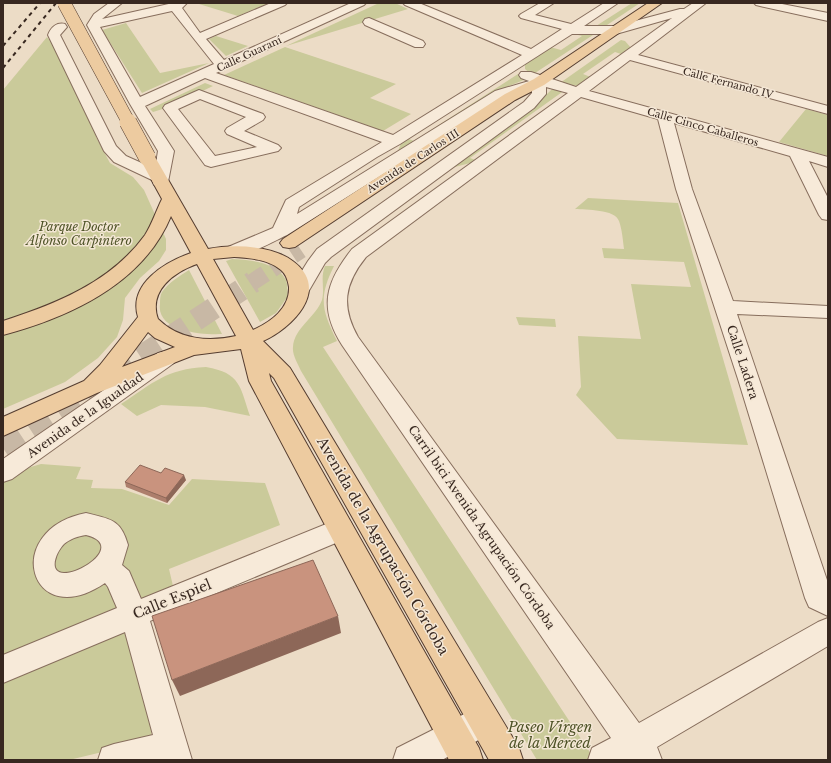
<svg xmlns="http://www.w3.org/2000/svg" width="831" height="763" font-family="'Libre Baskerville',serif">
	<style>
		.green { fill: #caca9a }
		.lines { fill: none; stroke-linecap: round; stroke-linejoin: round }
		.major-tunnel-far1 { stroke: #c8b8a5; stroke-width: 17; stroke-dasharray: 17 8; stroke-linecap: butt }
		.major-tunnel { stroke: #c8b8a5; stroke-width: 22; stroke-dasharray: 22 11; stroke-linecap: butt }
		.minor-casing { stroke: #876e5d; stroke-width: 2 }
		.major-casing { stroke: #553d30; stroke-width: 2 }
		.minor { fill: #f7ead9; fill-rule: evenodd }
		.major { fill: #edcba0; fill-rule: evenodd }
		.rail { stroke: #382820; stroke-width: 2; stroke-dasharray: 4 4; stroke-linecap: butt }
		.major-bridge-far1-casing { stroke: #553d30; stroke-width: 14; stroke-linecap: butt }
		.major-bridge-casing { stroke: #553d30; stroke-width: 18; stroke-linecap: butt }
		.major-bridge-far1 { stroke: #edcba0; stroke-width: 13 }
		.major-bridge { stroke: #edcba0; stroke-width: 17 }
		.wall { fill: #ad7e6c }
		.shaded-wall { fill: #8d6758 }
		.building { fill: #c9937e; stroke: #8d6758 }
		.labels { text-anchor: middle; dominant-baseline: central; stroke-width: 3; stroke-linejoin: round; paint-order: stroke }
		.far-street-label { font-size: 10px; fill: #382820; stroke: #f4e7d5 }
		.park-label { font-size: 12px; font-style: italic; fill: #4e5327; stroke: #f4e7d5 }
		.street-label { font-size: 12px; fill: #382820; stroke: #f4e7d5 }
		.near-street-label { font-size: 14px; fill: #382820; stroke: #f4e7d5 }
		.near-park-label { font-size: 14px; font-style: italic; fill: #4e5327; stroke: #f4e7d5 }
	</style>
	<rect width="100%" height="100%" fill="#ecdcc6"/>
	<!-- green -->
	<path class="green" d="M 202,3 L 269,3 L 238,16 L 199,4 Z
		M 379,3 L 395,3 L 408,9 L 286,46 Z
		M 632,3 L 640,3 L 604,27 L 582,27 L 586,24 L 596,26 Z
		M 126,23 L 160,73 L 209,63 L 142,93 L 102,30 Z
		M 596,33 L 532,75 L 525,69 L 525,64 L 550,47 L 561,50 L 582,36 L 574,34 Z
		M 216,36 L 248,46 L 226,56 L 209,39 Z
		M 47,37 L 57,49 L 96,126 L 96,137 L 110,163 L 133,177 L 144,190 L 166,239 L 166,250 L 159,261 L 140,278 L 125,298 L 123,320 L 117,337 L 98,358 L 65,382 L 3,409 L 3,90 Z
		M 621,40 L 625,41 L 632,49 L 624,55 L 615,52 L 583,74 L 593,78 L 578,86 L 560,83 Z
		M 285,47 L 396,84 L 370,98 L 411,114 L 383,131 L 224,75 Z
		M 518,74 L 526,79 L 500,90 L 396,156 L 402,141 L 406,138 L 414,141 Z
		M 205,83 L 213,86 L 169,107 L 153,112 L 150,109 Z
		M 553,88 L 565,90 L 470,158 L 478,161 L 447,169 L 445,168 L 539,102 Z
		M 806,109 L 828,115 L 828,156 L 779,142 Z
		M 588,198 L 678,203 L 748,445 L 617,439 L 576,395 L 581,387 L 578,336 L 641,339 L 631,284 L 691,287 L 684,262 L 604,258 L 602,248 L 624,249 C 623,241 622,229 619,221 C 615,209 586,210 575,209 Z
		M 232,259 C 250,260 277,262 286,280 C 288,285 287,291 288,296 L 276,313 L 260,322 L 226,261 Z
		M 325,266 L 334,266 C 318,298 322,311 337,341 L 323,347 L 595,760 L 537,760 L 301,371 C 298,364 292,355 293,347 C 294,328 316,317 322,300 C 325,288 320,278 325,266 Z
		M 189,270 L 222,334 C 204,335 156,332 160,304 C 160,300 160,295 162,292 C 169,282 180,276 189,270 Z
		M 516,317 L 555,319 L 556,327 L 519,325 Z
		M 206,367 C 241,373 240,387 250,416 L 205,407 L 161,405 L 137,416 L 121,404 C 153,383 166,369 206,367 Z
		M 41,464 L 81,467 L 76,479 L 93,480 L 91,488 L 122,489 L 169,505 L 192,479 L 265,483 L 280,525 L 169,569 L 173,586 L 3,655 L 3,483 L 24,469 Z
		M 121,632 L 126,633 L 153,727 L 151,735 L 144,742 L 69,760 L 3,760 L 3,681 Z"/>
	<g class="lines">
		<!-- major-tunnel-far1 -->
		<path class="major-tunnel-far1" d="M 251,283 L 301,250"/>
		<!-- major-tunnel -->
		<path class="major-tunnel" d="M 3,448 L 253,282"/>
		<!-- minor casing -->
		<g class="minor-casing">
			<path id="minor" d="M 109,3 L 122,3 L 102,19 L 173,3 L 187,3 L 182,8 L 200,33 L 271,3 L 287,3 L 285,5 L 206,39 L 224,60 L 351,3 L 366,3 L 364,5 L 216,73 L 393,135 L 522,55 L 405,5 L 403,3 L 419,3 L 531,49 L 562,29 L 521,18 L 519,16 L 521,14 L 540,3 L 554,3 L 535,15 L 571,24 L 604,3 L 618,3 L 584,26 L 616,26 L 680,9 L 684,9 L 693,3 L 706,3 L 638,55 L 828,106 L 828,114 L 630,60 L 589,91 L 828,157 L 828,167 L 809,161 L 828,198 L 828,220 L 822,219 L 819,215 L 790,156 L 674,123 L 692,189 L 733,301 L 828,306 L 828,318 L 737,314 L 828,583 L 828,616 L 809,607 L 805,598 L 738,379 L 676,189 L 658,119 L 581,97 L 366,257 C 344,284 341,307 358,337 L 639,723 L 818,622 L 828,618 L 828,646 L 657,747 L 662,760 L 588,760 L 592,748 L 611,738 L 342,345 C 318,307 326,282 352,249 L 568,93 L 546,87 L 546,94 L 534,108 L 331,257 L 325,263 L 307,294 L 300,296 L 293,294 L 290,290 L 308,261 L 317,249 L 524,102 L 532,93 L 532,89 L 505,97 L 287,235 C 272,242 244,259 228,255 L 225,251 L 228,247 L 273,228 L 286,200 L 382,142 L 205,78 L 145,106 L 174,151 L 168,182 L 166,185 L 160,187 L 154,185 L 152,180 L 114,162 L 104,151 L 48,35 C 51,27 57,22 65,24 L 67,27 L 60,35 L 116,146 L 126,156 L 155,169 L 158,151 L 130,104 L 87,25 L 94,14 ZM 172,11 L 214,64 L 140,97 L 100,27 ZM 672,18 L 576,87 L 531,72 L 521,72 L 519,75 L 521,78 L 529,81 L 495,91 L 297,214 L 299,207 L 377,157 L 400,144 L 572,34 L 616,34 Z
				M 754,3 L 777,3 L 828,13 L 828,21 L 760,6 L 756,5 Z
				M 369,18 L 423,41 L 425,44 L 423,47 L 415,47 L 365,25 L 363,22 L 365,19 Z
				M 199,90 L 263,114 L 265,117 L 263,120 L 244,131 L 278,145 L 281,148 L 278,151 L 211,167 L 205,165 L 163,108 L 165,105 ZM 200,99 L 246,117 L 227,128 L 225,131 L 227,134 L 257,147 L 215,156 L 178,109 Z
				M 166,351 L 174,353 L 177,358 L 174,363 L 12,479 L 3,482 L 3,459 L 158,353 Z
				M 86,513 C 110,519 121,519 128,545 L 122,565 L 129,571 L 141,599 L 341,518 L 350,521 L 354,529 L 350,537 L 150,621 L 192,760 L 98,760 L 102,748 L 114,744 L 153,735 L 125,632 L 3,683 L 3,655 L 117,608 L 108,587 L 105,583 C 30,634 0,530 86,513 ZM 86,535 C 123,544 84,573 64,573 C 47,572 57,551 64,544 C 70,539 78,536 86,535 Z
				M 484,704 L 495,709 L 500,720 L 495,731 L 442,760 L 393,760 L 397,748 Z"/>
		</g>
		<!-- major casing -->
		<g class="major-casing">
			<path id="major" d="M 648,3 L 662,3 L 544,85 L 515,100 L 295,247 L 289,248 L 283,247 L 280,243 L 283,239 L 505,94 L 534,79 Z
				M 147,152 L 153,154 L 155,157 L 208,249 C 233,244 273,245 294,262 C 331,290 291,329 263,341 L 290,368 L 519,748 L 523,760 L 489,760 L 274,378 L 269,373 L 271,381 L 479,748 L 483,760 L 449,760 L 249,381 L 241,349 L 194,355 L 97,393 L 3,436 L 3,417 L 84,381 L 100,365 L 138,317 C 128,284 165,262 191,253 L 171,216 C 143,284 70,317 3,335 L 3,321 C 56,304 111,282 145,235 C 152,224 156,211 162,199 L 139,157 L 141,154 ZM 234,257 C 250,258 268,259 281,270 C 286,274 288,281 289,287 C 290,308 271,322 253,330 L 213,259 ZM 197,264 L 236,336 C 209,342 179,340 158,319 C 148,291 174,272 197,264 ZM 148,332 L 155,338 L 175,347 L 122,367 Z"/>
		</g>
		<!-- minor -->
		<use href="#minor" class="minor"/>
		<!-- major -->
		<use href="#major" class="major"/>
		<!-- rail -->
		<path class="rail" d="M 3,46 L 40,3
			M 3,68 L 56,3"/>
		<!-- major-bridge-far1 casing -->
		<g class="major-bridge-far1-casing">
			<path id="major-bridge-far1" d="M 64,3 L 129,123"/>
		</g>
		<!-- major-bridge casing -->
		<g class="major-bridge-casing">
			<path id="major-bridge" d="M 128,122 L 147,157"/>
		</g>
		<!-- major-bridge-far1 -->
		<use href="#major-bridge-far1" class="major-bridge-far1"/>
		<!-- major-bridge -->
		<use href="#major-bridge" class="major-bridge"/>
	</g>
	<!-- wall -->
	<path class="wall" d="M 186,480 L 167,503 L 126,487 L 125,482 Z"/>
	<!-- shaded-wall -->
	<path class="shaded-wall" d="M 184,475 L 186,480 L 167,503 L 166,498 Z
		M 338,616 L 341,633 L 180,696 L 172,680 Z"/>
	<!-- building -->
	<path class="building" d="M 140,465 L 161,473 L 165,468 L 184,475 L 166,498 L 125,482 Z
		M 313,560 L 338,616 L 172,680 L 152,616 Z"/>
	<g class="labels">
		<!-- far-street labels -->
		<g class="far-street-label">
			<text transform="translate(249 54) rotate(-25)">Calle Guaraní</text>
			<text transform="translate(728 83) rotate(15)">Calle Fernando IV</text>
			<text transform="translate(703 127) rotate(16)">Calle Cinco Caballeros</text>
			<text transform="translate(413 161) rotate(-33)">Avenida de Carlos III</text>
		</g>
		<!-- park labels -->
		<g class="park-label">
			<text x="79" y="226">Parque Doctor<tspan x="79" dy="14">Alfonso Carpintero</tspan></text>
		</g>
		<!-- street labels -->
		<g class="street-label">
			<text transform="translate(743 362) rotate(72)">Calle Ladera</text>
			<text transform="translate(85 415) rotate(-35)">Avenida de la Igualdad</text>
			<text transform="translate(482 527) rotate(55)">Carril bici Avenida Agrupación Córdoba</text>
		</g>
		<!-- near-street labels -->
		<g class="near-street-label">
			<text transform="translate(383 546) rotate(60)">Avenida de la Agrupación Córdoba</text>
			<text transform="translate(172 599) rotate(-22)">Calle Espiel</text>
		</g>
		<!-- near-park labels -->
		<g class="near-park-label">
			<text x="550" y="727">Paseo Virgen<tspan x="550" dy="16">de la Merced</tspan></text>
		</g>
	</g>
	<!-- border -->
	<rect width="831" height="763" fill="none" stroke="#382820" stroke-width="8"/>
</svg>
